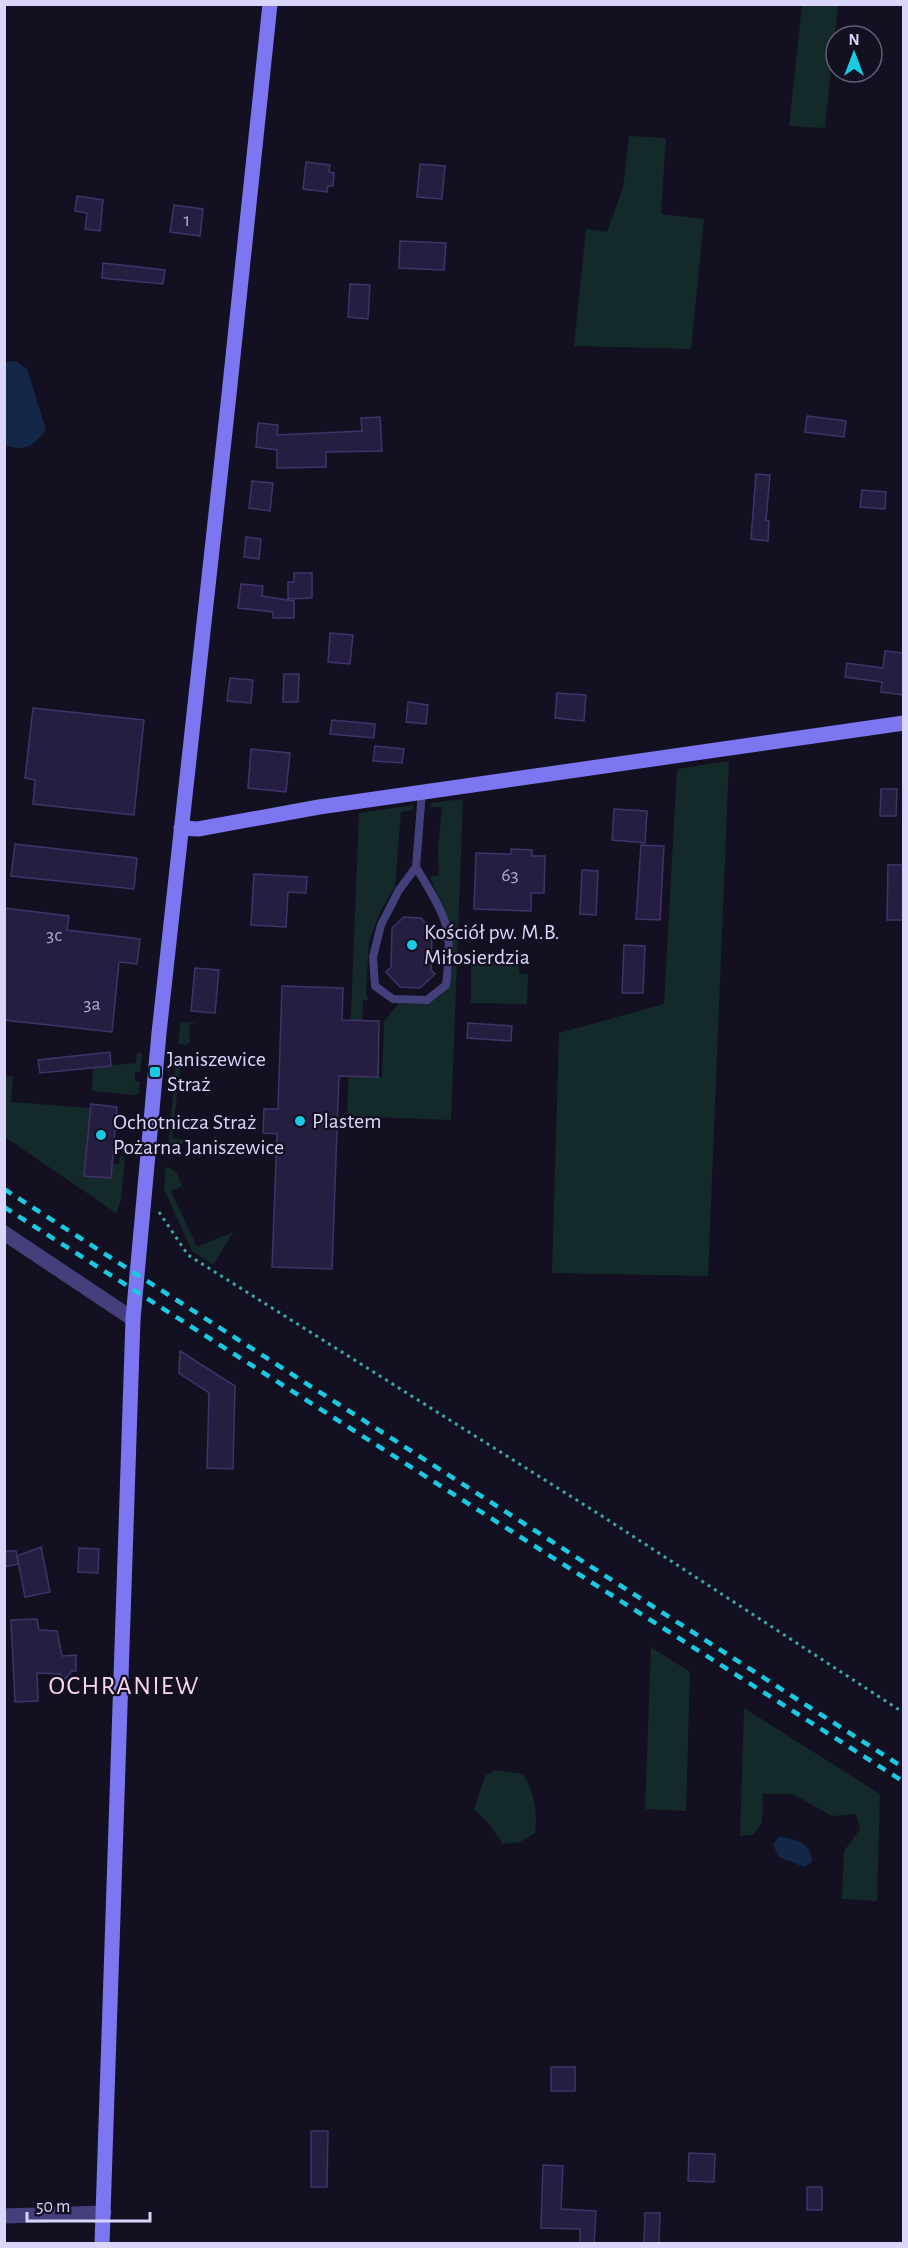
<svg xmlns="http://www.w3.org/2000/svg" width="908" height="2248" font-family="'Alegreya Sans',sans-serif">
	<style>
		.green { fill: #142a2a }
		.water { fill: #152746 }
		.building { fill: #261e40; stroke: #3f3369; stroke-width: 1.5 }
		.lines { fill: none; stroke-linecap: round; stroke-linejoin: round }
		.path { stroke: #3ca7a3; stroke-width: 3; stroke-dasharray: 3 4.5; stroke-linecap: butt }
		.lane { stroke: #44407b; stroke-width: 8 }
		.street { stroke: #44407b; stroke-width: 15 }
		.secondary { stroke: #7c77f0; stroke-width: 15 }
		.rail { stroke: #1acae2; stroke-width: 4.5; stroke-dasharray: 9 8; stroke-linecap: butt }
		.poi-dot { fill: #1acae2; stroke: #131021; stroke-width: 2 }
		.labels { text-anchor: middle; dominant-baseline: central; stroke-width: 4.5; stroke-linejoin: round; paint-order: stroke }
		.number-label { font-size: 20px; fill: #ada7cc }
		.poi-label { font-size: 22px; fill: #dad5fa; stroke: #131021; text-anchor: start }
		.quarter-label { font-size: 26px; letter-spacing: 1.5px; fill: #fad7ed; stroke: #131021 }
	</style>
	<rect width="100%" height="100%" fill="#131021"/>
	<!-- green -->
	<path class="green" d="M 802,5 L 838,5 L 825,128 L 789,126 Z
		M 629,136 L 666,138 L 661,214 L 704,219 L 691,349 L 574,346 L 586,229 L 607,232 L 623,188 Z
		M 729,761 L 708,1276 L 552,1273 L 559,1033 L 664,1004 L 677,769 Z
		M 463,799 L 451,1120 L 347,1116 L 359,813 L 414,805 L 413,810 L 401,812 L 395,887 L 379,914 L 369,942 L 366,993 L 368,1000 L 363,1000 L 361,1076 L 382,1077 L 384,1021 L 399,1003 C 483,1014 448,921 430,877 L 439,875 L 438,849 L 442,807 L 430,807 L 431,803 Z
		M 471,962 L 519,963 L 519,974 L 528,974 L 527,1004 L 471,1003 Z
		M 181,1022 L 199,1023 L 189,1024 L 190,1042 L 186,1045 L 178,1044 Z
		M 137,1053 L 142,1053 L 140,1072 L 135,1072 L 135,1081 L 140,1082 L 139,1093 L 135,1095 L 92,1091 L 93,1067 L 136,1063 Z
		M 176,1062 L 181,1062 L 172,1138 L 184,1140 C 181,1148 176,1151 168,1150 Z
		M 13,1076 L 11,1102 L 90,1108 L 84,1176 L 111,1178 L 112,1163 L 119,1164 L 120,1155 L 125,1158 L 121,1200 L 116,1213 L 5,1137 L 5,1077 Z
		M 166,1167 C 177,1169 178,1176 182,1186 L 171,1191 L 197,1247 L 233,1232 L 213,1265 L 192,1251 L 164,1189 Z
		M 651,1647 L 690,1672 L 686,1811 L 645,1809 Z
		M 744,1708 L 880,1794 L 877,1901 L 842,1899 L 844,1851 L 860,1829 L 856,1814 L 832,1816 L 793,1794 L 763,1794 L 762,1822 L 753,1835 L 740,1836 Z
		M 495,1770 L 523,1774 C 534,1790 538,1814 535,1833 L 520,1842 L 503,1844 L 488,1823 L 474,1809 L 485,1776 Z"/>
	<!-- water -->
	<path class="water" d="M 16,361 L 27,369 L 46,430 C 32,447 26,452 4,445 L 5,362 Z
		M 778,1837 C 794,1838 813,1843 812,1862 L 804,1867 L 779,1857 L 773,1845 Z"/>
	<!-- building -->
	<path class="building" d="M 306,162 L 330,165 L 329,172 L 334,173 L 333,186 L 328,186 L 327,192 L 303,189 Z
		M 420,164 L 445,166 L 442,199 L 417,197 Z
		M 77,196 L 103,200 L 100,231 L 85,229 L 87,213 L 75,211 Z
		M 174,205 L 203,209 L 200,236 L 170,232 Z
		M 400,241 L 446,243 L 444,270 L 399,268 Z
		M 103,263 L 165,270 L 163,284 L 102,278 Z
		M 350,284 L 370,285 L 368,319 L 348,317 Z
		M 807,416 L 846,421 L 844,437 L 805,432 Z
		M 380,417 L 382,451 L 326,452 L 326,467 L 277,468 L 277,450 L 256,447 L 258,423 L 278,425 L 277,435 L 362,431 L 361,418 Z
		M 756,474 L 770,475 L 766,520 L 769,521 L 768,541 L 751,539 Z
		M 252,481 L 273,483 L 270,511 L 249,508 Z
		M 862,490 L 886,492 L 885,509 L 860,507 Z
		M 246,537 L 261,539 L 259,559 L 244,557 Z
		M 294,573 L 312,573 L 312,598 L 288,599 L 288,582 L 294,582 Z
		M 241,584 L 263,586 L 262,596 L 294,601 L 294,618 L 273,618 L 273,612 L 238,608 Z
		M 330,633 L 353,635 L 350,664 L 328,662 Z
		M 885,651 L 903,653 L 903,695 L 881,692 L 882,682 L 845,677 L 847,663 L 883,668 Z
		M 284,674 L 299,674 L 298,702 L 283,702 Z
		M 230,678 L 253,680 L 251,703 L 227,701 Z
		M 557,693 L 586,695 L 584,721 L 555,718 Z
		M 408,702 L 428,705 L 426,724 L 406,722 Z
		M 33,708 L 144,720 L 134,815 L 33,804 L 35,780 L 25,778 Z
		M 332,720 L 375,724 L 374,738 L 330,734 Z
		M 375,746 L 404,749 L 402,763 L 373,761 Z
		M 251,749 L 290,753 L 286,792 L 248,788 Z
		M 881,789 L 897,789 L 896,816 L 880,816 Z
		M 614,809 L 647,811 L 645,843 L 612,840 Z
		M 15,844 L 137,858 L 134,889 L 11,876 Z
		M 641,845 L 664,846 L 660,920 L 636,919 Z
		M 511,849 L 532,850 L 532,856 L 545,856 L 544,893 L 531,893 L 531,911 L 474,909 L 476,853 L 511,854 Z
		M 888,865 L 903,865 L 903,920 L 887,920 Z
		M 582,870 L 598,871 L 596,915 L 580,914 Z
		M 254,874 L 307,877 L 306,893 L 288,892 L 286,927 L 251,925 Z
		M 4,908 L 69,916 L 67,930 L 140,939 L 137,964 L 119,962 L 112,1032 L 4,1020 Z
		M 404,917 L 421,918 L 432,930 L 431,970 L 435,974 L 420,988 L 400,987 L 386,972 L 391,967 L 392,928 Z
		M 624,945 L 645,946 L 643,993 L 622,993 Z
		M 195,968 L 219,970 L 215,1013 L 191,1011 Z
		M 282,986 L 343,988 L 342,1020 L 379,1021 L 378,1077 L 339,1076 L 332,1269 L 272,1267 L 277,1134 L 263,1133 L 264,1109 L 278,1109 Z
		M 468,1023 L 512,1026 L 511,1041 L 467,1038 Z
		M 110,1052 L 111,1066 L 40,1073 L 38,1060 Z
		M 91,1104 L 117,1107 L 111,1178 L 84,1176 Z
		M 180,1351 L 235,1386 L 233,1469 L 207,1468 L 209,1393 L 179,1373 Z
		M 41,1547 L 50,1592 L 25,1597 L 17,1556 Z
		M 79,1548 L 99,1549 L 98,1573 L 78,1572 Z
		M 4,1551 L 16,1551 L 18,1564 L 4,1567 Z
		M 37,1619 L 39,1630 L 57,1631 L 62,1656 L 76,1655 L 76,1671 L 72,1671 L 65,1679 L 60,1674 L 37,1673 L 38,1701 L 15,1702 L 11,1620 Z
		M 551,2067 L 575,2067 L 575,2091 L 551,2091 Z
		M 311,2131 L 328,2131 L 327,2187 L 311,2187 Z
		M 689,2153 L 715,2154 L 714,2182 L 688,2181 Z
		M 543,2165 L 563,2166 L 561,2209 L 596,2211 L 594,2244 L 580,2244 L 580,2229 L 541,2228 Z
		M 807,2187 L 822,2187 L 822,2210 L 807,2210 Z
		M 645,2213 L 660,2213 L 659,2244 L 644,2244 Z"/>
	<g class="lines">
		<!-- path -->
		<path class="path" d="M 159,1212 L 188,1255 L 602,1516 L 904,1713"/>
		<!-- lane -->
		<path class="lane" d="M 416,867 C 427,886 445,913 448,934 C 450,951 448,968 446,985 L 427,1000 L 393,999 L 375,986 L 373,957 L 381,925 L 399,890 L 416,867 L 422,792"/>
		<!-- street -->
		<path class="street" d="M 4,1233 L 133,1319
			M 4,2216 L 104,2213"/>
		<!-- secondary -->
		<path class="secondary" d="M 181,828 L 198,829 L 319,807 L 904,723
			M 102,2244 L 133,1319 L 159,1033 L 228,404 L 270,4"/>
		<!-- rail -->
		<path class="rail" d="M 4,1189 L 904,1768
			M 4,1207 L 904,1782"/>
	</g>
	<!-- markers -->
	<g class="poi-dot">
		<circle cx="412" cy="945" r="6"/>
		<rect x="149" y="1066" width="12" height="12" rx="3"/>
		<circle cx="300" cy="1121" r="6"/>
		<circle cx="101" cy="1135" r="6"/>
	</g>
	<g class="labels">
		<!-- number labels -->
		<g class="number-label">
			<text x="187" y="220">1</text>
			<text x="510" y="875">63</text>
			<text x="54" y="935">3c</text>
			<text x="92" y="1004">3a</text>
		</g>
		<!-- poi labels -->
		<g class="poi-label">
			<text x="424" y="932">Kościół pw. M.B.<tspan x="424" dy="25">Miłosierdzia</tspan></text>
			<text x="167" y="1059">Janiszewice<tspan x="167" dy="25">Straż</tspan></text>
			<text x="312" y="1121">Plastem</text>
			<text x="113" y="1122">Ochotnicza Straż<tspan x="113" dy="25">Pożarna Janiszewice</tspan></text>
		</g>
		<!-- quarter labels -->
		<g class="quarter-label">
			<text x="124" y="1686">OCHRANIEW</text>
		</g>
	</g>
	<!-- border -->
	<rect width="908" height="2248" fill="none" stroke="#dad5fa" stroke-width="12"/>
	<!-- north arrow -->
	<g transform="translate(854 54)"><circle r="28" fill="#131021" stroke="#635f78" stroke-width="1.5"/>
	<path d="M0-4.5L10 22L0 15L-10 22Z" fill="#1acae2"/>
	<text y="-9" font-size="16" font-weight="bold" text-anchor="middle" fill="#dad5fa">N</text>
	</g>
	<!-- scale -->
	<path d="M27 2212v9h123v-9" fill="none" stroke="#dad5fa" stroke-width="3"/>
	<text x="36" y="2212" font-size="18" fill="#dad5fa" stroke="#131021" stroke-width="4.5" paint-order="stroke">50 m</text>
</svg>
